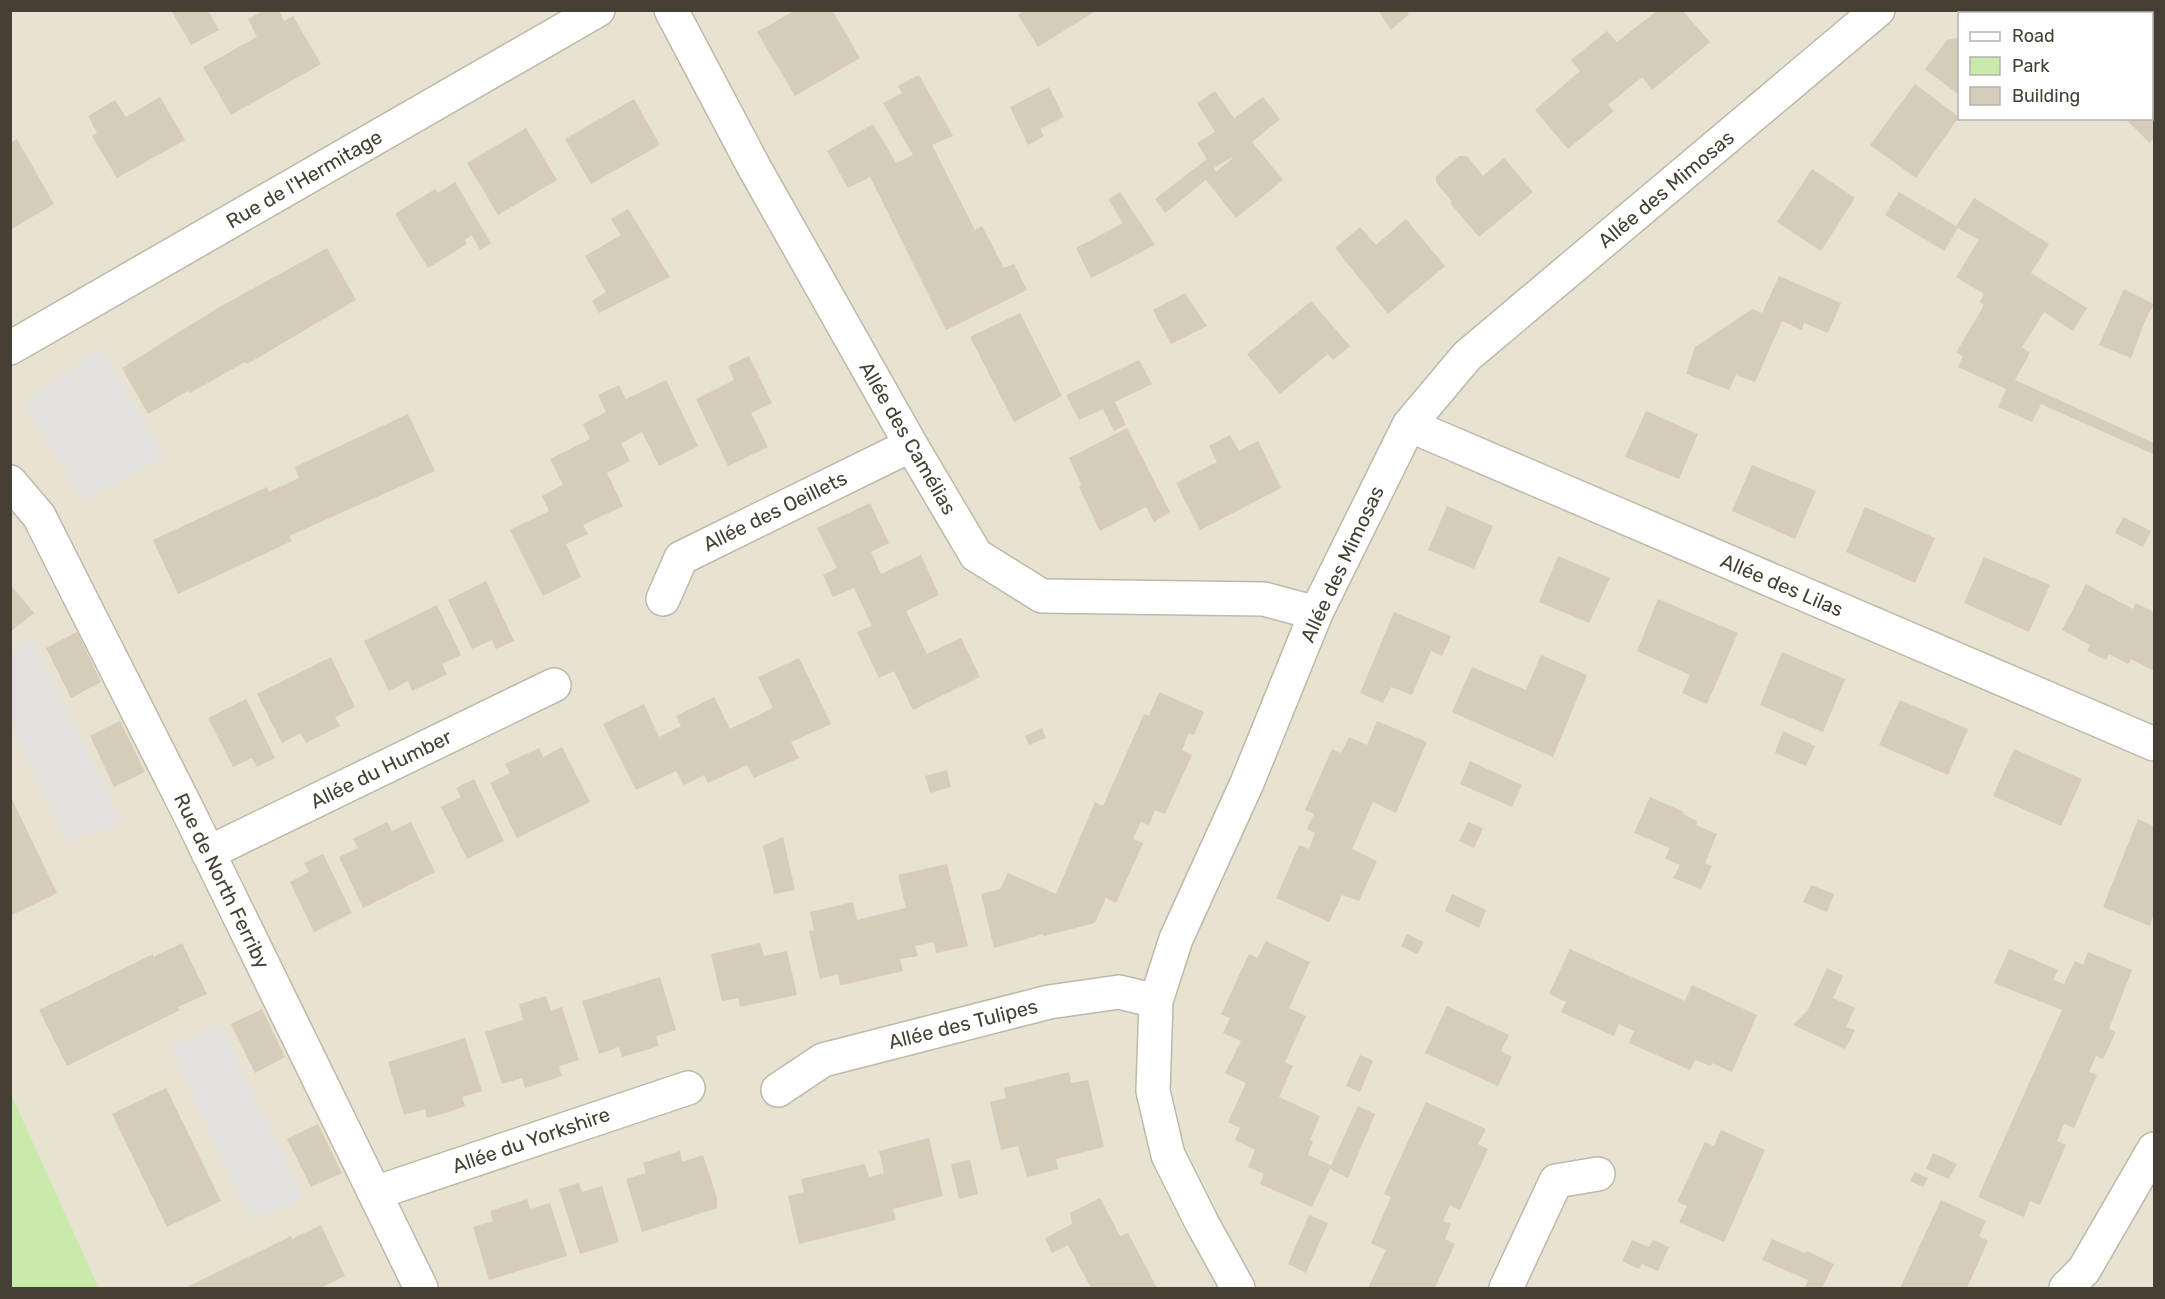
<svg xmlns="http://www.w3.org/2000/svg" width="2165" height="1299" font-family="Rubik,sans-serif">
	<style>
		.residential { fill: #e7e2d2; fill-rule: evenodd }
		.green { fill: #c9eaaa }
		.parking { fill: #e3e1dd }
		.building { fill: #d5ccb9; fill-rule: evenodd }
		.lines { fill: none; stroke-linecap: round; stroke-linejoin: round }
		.minor-casing { stroke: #bfb8a6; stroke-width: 36 }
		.minor { stroke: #fff; stroke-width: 33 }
		.labels { text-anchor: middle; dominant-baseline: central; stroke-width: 6; stroke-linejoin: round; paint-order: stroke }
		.street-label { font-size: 20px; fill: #453f34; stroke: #fff }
	</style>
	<rect width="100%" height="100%" fill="#f3efe4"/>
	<!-- residential -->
	<path class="residential" d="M 10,11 L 2154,11 L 2154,1288 L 99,1288 L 11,1094 ZM 1960,14 L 2152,14 L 2152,118 L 1960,118 Z"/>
	<!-- green -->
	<path class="green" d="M 10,1094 L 11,1094 L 99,1288 L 11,1288 Z"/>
	<!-- parking -->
	<path class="parking" d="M 102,348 L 164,457 L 83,500 L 24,402 Z
		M 30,635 L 122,822 L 69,842 L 11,725 L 11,654 Z
		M 220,1024 L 303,1197 L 252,1221 L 170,1048 Z"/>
	<!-- building -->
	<path class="building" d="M 171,10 L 208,10 L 219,30 L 191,45 Z
		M 265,10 L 279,10 L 284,21 L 293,16 L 321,64 L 231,115 L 203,67 L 257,37 L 248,19 Z
		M 796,10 L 832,10 L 860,58 L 795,96 L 757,32 Z
		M 1025,10 L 1097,10 L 1038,47 L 1018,15 Z
		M 1378,10 L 1407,10 L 1409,14 L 1391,30 Z
		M 1658,10 L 1682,10 L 1710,42 L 1652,90 L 1642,77 L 1608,105 L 1614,111 L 1568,149 L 1535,110 L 1580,71 L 1571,60 L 1607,31 L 1617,42 Z
		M 2154,27 L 2154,138 L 2150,143 L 2124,118 L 2152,118 L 2152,30 Z
		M 1956,38 L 1959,41 L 1959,95 L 1925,69 L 1947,40 Z
		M 919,75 L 953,136 L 932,145 L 975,230 L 982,226 L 1004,268 L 1014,264 L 1027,290 L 946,330 L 870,177 L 848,188 L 827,151 L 873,124 L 896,163 L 913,155 L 883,103 L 902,93 L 898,86 Z
		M 1915,84 L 1959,117 L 1916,178 L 1870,145 Z
		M 1049,87 L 1064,117 L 1040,129 L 1044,136 L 1028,145 L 1010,107 Z
		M 1215,91 L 1234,118 L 1263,97 L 1280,119 L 1252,142 L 1283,180 L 1236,218 L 1206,180 L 1165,213 L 1155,199 L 1207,159 L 1197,143 L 1215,132 L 1197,103 ZM 1232,157 L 1233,158 L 1216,172 L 1214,168 Z
		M 160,97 L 185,140 L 117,178 L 92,136 L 97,133 L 88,116 L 115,100 L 126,117 Z
		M 634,99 L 660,145 L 591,184 L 565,139 Z
		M 526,128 L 557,180 L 498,215 L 467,163 Z
		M 17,139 L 54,204 L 10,230 L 10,143 Z
		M 1459,156 L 1467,156 L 1483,176 L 1504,158 L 1533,192 L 1479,237 L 1450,203 L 1452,202 L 1436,182 L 1436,176 Z
		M 1812,169 L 1855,198 L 1821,251 L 1777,222 Z
		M 455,182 L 491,243 L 480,250 L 472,235 L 465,240 L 467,244 L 428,268 L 395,214 L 435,189 L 438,193 Z
		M 1120,192 L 1155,245 L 1091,278 L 1076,248 L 1123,223 L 1108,199 Z
		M 1899,192 L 1956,226 L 1974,198 L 2049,244 L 2031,273 L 2087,308 L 2073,331 L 2044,312 L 2022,347 L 2030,353 L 2015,380 L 2154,443 L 2153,454 L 2041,404 L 2032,422 L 1998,407 L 2006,389 L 1958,367 L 1963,356 L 1956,353 L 1984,305 L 1980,302 L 1984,294 L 1956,277 L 1979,240 L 1958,228 L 1944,251 L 1885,215 Z
		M 628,209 L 670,277 L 599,313 L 592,301 L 606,292 L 585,256 L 621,235 L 611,219 Z
		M 1406,219 L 1445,266 L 1388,314 L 1335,248 L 1360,227 L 1376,245 Z
		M 327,248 L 356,300 L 247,364 L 245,362 L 190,393 L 188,391 L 148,414 L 122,368 L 216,309 Z
		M 1779,276 L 1841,303 L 1828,333 L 1804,323 L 1802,330 L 1782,321 L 1755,382 L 1736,375 L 1729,390 L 1686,374 L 1695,347 L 1752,309 L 1762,313 Z
		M 2124,289 L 2154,304 L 2145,321 L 2131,358 L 2099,345 Z
		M 1185,293 L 1207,326 L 1171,344 L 1153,310 Z
		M 1311,301 L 1350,346 L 1333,360 L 1328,354 L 1280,394 L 1247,354 Z
		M 1020,313 L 1062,396 L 1014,422 L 970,337 Z
		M 749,356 L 772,403 L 751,413 L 768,447 L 728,466 L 696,399 L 734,380 L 728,366 Z
		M 1139,360 L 1152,384 L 1115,402 L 1126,425 L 1114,431 L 1103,409 L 1079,420 L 1066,395 Z
		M 666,380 L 698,446 L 659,466 L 642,432 L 621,443 L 630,461 L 607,473 L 623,506 L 583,525 L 588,534 L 566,544 L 581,577 L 543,596 L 510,530 L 549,511 L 542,496 L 563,485 L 550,459 L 590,439 L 583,424 L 606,412 L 598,395 L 619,385 L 626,399 Z
		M 1646,411 L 1698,434 L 1679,479 L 1625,457 Z
		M 408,414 L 435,471 L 289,536 L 292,541 L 178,594 L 153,540 L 267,487 L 269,492 L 299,478 L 295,467 Z
		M 1127,428 L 1170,512 L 1154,522 L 1146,507 L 1100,531 L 1079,487 L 1081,484 L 1069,458 Z
		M 1230,435 L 1239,451 L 1258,441 L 1281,488 L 1200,530 L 1176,483 L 1217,462 L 1209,446 Z
		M 1752,465 L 1816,491 L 1795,539 L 1732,511 Z
		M 870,503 L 889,543 L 871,552 L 881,574 L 921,555 L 939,595 L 906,611 L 927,654 L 961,638 L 980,677 L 913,710 L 894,671 L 879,678 L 857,632 L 872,626 L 854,588 L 833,597 L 823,575 L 837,568 L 817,528 Z
		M 1447,506 L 1493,526 L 1474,569 L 1428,550 Z
		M 1865,507 L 1935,538 L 1915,583 L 1846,552 Z
		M 2123,517 L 2151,531 L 2143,547 L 2115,533 Z
		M 1558,556 L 1610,578 L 1589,623 L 1539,602 Z
		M 1984,557 L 2050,585 L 2029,632 L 1964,603 Z
		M 486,581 L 514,641 L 496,649 L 492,640 L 472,649 L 448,600 Z
		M 10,584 L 34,613 L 10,632 Z
		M 2086,584 L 2133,609 L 2136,603 L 2154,612 L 2154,671 L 2131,659 L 2128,664 L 2109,654 L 2106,660 L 2087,651 L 2090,645 L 2062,630 Z
		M 1658,599 L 1738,633 L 1707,704 L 1682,693 L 1690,675 L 1637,651 Z
		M 437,605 L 461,655 L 442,664 L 447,674 L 412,691 L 408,681 L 389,691 L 364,641 Z
		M 1394,612 L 1451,636 L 1442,656 L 1431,651 L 1412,695 L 1391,687 L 1383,703 L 1360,693 Z
		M 77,632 L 101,682 L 71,698 L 46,648 Z
		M 1782,652 L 1845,679 L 1823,732 L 1760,705 Z
		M 1541,655 L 1587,675 L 1553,757 L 1452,712 L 1472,667 L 1526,690 Z
		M 331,657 L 355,707 L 335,717 L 340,726 L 306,743 L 301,733 L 282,743 L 257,694 Z
		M 799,658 L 831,724 L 791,742 L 799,758 L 754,778 L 747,765 L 708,783 L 704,775 L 684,785 L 676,771 L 636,790 L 603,724 L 644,704 L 659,737 L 681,726 L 676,716 L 714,697 L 730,729 L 773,708 L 758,677 Z
		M 1159,692 L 1204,712 L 1194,735 L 1189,733 L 1182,750 L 1192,755 L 1165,814 L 1155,810 L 1149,825 L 1141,822 L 1133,839 L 1143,843 L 1116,903 L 1106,898 L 1095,923 L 1044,936 L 1043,934 L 994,948 L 981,894 L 1000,889 L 1008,873 L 1056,894 L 1095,802 L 1103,806 L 1144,714 L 1149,716 Z
		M 246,699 L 275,758 L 257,767 L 252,758 L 233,767 L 208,718 Z
		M 1900,700 L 1968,729 L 1948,775 L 1879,745 Z
		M 120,721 L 145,772 L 114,787 L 90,736 Z
		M 1377,721 L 1427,742 L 1396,813 L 1373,802 L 1352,849 L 1377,861 L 1359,901 L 1342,895 L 1329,922 L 1276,898 L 1299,845 L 1309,849 L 1315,833 L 1307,829 L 1314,814 L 1305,810 L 1332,749 L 1341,753 L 1349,737 L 1367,745 Z
		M 1042,728 L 1046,738 L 1029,745 L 1025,736 Z
		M 1783,731 L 1815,746 L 1806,766 L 1775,753 Z
		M 562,747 L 590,802 L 517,838 L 490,783 L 510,773 L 505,764 L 539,748 L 543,757 Z
		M 2014,749 L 2082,779 L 2061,826 L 1993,796 Z
		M 1470,761 L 1522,785 L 1512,807 L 1460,784 Z
		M 947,770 L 951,787 L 930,793 L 925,776 Z
		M 474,779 L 504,841 L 467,859 L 441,807 L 461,797 L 456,788 Z
		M 10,795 L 57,893 L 10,916 Z
		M 1650,797 L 1684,812 L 1683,814 L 1697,821 L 1696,825 L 1717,834 L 1705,863 L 1712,866 L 1701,889 L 1673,878 L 1680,865 L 1665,858 L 1670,848 L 1634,833 Z
		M 2138,819 L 2154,826 L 2154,913 L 2150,926 L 2103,907 Z
		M 387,822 L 392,831 L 411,822 L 435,872 L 363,908 L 339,857 L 358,848 L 353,839 Z
		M 1468,822 L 1483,828 L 1474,848 L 1459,841 Z
		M 783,837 L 795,890 L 774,894 L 763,846 Z
		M 323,854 L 352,913 L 314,932 L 290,882 L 309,872 L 304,863 Z
		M 947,864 L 968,946 L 936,953 L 934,942 L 915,946 L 918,956 L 900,959 L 903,971 L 847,984 L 840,985 L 838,974 L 820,979 L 809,931 L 814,930 L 810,912 L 853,902 L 857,920 L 906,908 L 898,875 Z
		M 1811,885 L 1834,894 L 1827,912 L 1803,902 Z
		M 1452,894 L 1486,910 L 1479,928 L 1445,911 Z
		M 1407,934 L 1424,942 L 1417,954 L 1401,946 Z
		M 1266,941 L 1310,962 L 1289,1008 L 1306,1016 L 1285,1062 L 1293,1066 L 1279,1097 L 1320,1116 L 1310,1140 L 1313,1141 L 1308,1155 L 1331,1165 L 1358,1106 L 1375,1114 L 1348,1178 L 1330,1169 L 1312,1207 L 1260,1184 L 1264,1174 L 1248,1167 L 1255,1150 L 1235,1140 L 1240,1128 L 1228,1122 L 1246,1083 L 1225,1073 L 1241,1041 L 1223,1033 L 1230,1018 L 1221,1014 L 1249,954 L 1257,958 Z
		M 182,943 L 207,994 L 178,1007 L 180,1010 L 67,1066 L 39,1010 L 153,954 L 153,957 Z
		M 760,943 L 764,956 L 787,951 L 797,995 L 740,1007 L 738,998 L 722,1001 L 711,954 Z
		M 1570,949 L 1685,1001 L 1692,985 L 1757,1015 L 1732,1072 L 1712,1063 L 1711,1066 L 1695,1060 L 1690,1070 L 1629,1043 L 1634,1031 L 1619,1024 L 1614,1036 L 1561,1012 L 1566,1002 L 1549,994 Z
		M 2009,949 L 2058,970 L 2053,980 L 2064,984 L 2075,961 L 2083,965 L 2088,952 L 2132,970 L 2109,1029 L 2116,1032 L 2103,1059 L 2096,1056 L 2089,1072 L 2097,1075 L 2074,1128 L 2064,1124 L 2057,1141 L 2066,1145 L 2063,1152 L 2040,1205 L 2030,1201 L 2024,1217 L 1978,1197 L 2062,1010 L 1994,983 Z
		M 1827,968 L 1843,976 L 1833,998 L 1855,1008 L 1846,1027 L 1855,1030 L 1845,1049 L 1793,1025 L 1808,1010 Z
		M 660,977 L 676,1030 L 656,1036 L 659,1046 L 622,1057 L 619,1047 L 599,1054 L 582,1001 Z
		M 546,996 L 551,1011 L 562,1007 L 579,1060 L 559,1066 L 562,1076 L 525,1088 L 522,1078 L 502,1084 L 485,1032 L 523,1020 L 519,1004 Z
		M 1447,1006 L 1509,1035 L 1501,1051 L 1512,1057 L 1498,1086 L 1425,1053 Z
		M 262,1009 L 285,1057 L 255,1073 L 231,1024 Z
		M 465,1038 L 482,1091 L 462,1097 L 465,1106 L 446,1113 L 427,1118 L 425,1109 L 404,1115 L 388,1062 Z
		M 1360,1055 L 1373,1061 L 1360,1092 L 1346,1086 Z
		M 1069,1072 L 1071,1083 L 1088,1080 L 1104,1147 L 1056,1159 L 1058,1169 L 1027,1177 L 1018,1146 L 1001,1150 L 990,1102 L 1006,1098 L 1004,1088 Z
		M 166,1088 L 221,1201 L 167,1227 L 112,1114 Z
		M 1426,1102 L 1486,1129 L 1478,1144 L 1488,1149 L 1460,1210 L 1450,1205 L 1443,1221 L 1451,1224 L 1445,1239 L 1455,1244 L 1435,1288 L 1368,1288 L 1386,1250 L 1371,1243 L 1391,1197 L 1384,1194 Z
		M 318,1124 L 342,1173 L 311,1187 L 287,1139 Z
		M 1721,1130 L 1765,1150 L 1724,1242 L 1679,1222 L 1687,1206 L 1677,1202 L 1705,1142 L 1714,1146 Z
		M 929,1138 L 943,1196 L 893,1209 L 896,1220 L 799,1244 L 788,1196 L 804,1192 L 801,1179 L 865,1164 L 869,1177 L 884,1173 L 879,1151 Z
		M 680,1151 L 682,1162 L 703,1155 L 717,1198 L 717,1208 L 642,1232 L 626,1179 L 646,1173 L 643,1163 Z
		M 1933,1153 L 1957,1164 L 1949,1179 L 1926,1169 Z
		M 970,1160 L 978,1194 L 959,1199 L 951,1164 Z
		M 1915,1172 L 1928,1178 L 1923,1187 L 1910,1181 Z
		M 579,1183 L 582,1192 L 602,1186 L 619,1242 L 580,1254 L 559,1189 Z
		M 1100,1198 L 1120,1236 L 1128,1233 L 1157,1288 L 1091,1288 L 1068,1245 L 1052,1253 L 1045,1238 L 1072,1224 L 1070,1213 Z
		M 527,1199 L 530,1209 L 550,1203 L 567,1256 L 489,1280 L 473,1227 L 493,1221 L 490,1211 Z
		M 1941,1200 L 1986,1221 L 1979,1236 L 1988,1241 L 1967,1288 L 1900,1288 Z
		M 1309,1215 L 1328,1223 L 1306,1273 L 1288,1264 Z
		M 321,1225 L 345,1276 L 320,1288 L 185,1288 L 291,1236 L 292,1239 Z
		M 1772,1239 L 1805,1253 L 1807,1251 L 1834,1264 L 1822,1288 L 1805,1288 L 1808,1280 L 1762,1260 Z
		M 1632,1240 L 1649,1247 L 1653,1240 L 1669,1247 L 1658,1271 L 1642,1264 L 1639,1269 L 1622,1261 Z"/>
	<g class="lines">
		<!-- minor casing -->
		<g class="minor-casing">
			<path id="minor" d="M 671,10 L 754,167 L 911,445 L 976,555 L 1042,596 L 1264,599 L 1316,613
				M 10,348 L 598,10
				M 1409,425 L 2154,744
				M 10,482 L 39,516 L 188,811 L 421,1288
				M 663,599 L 681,558 L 911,445
				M 208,853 L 554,685
				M 778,1090 L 823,1060 L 1049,1002 L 1119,992 L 1156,1001
				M 375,1193 L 688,1088
				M 1238,1288 L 1202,1223 L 1168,1155 L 1153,1091 L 1156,1001 L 1176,939 L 1247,783 L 1316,613 L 1409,425 L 1467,356 L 1878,10
				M 1506,1288 L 1556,1181 L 1598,1174
				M 2066,1288 L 2084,1270 L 2154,1149"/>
		</g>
		<!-- minor -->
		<use href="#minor" class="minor"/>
	</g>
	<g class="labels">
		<!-- street labels -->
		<g class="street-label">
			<text transform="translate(304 179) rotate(-30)">Rue de l'Hermitage</text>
			<text transform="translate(1666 189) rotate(-40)">Allée des Mimosas</text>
			<text transform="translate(908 438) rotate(60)">Allée des Camélias</text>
			<text transform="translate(775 511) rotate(-26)">Allée des Oeillets</text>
			<text transform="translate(1342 564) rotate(-65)">Allée des Mimosas</text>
			<text transform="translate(1782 585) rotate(23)">Allée des Lilas</text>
			<text transform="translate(381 769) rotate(-26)">Allée du Humber</text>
			<text transform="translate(222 881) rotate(64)">Rue de North Ferriby</text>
			<text transform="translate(963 1024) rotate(-14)">Allée des Tulipes</text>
			<text transform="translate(531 1140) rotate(-19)">Allée du Yorkshire</text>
		</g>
	</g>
	<!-- border -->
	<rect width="2165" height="1299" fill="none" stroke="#453f34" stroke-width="24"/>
	<!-- legend -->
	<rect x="1958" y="12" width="195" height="108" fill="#ffffff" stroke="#b5b2ae" stroke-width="1.5"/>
	<rect x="1970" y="32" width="30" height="9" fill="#ffffff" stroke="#b5b2ae" stroke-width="1.5"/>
	<text x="2012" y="42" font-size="18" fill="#453f34">Road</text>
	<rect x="1970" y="57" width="30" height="18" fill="#c9eaaa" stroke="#b5b2ae" stroke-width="1.5"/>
	<text x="2012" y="72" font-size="18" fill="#453f34">Park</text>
	<rect x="1970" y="87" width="30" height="18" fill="#d5ccb9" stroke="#b5b2ae" stroke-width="1.5"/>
	<text x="2012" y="102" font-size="18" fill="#453f34">Building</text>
</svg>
